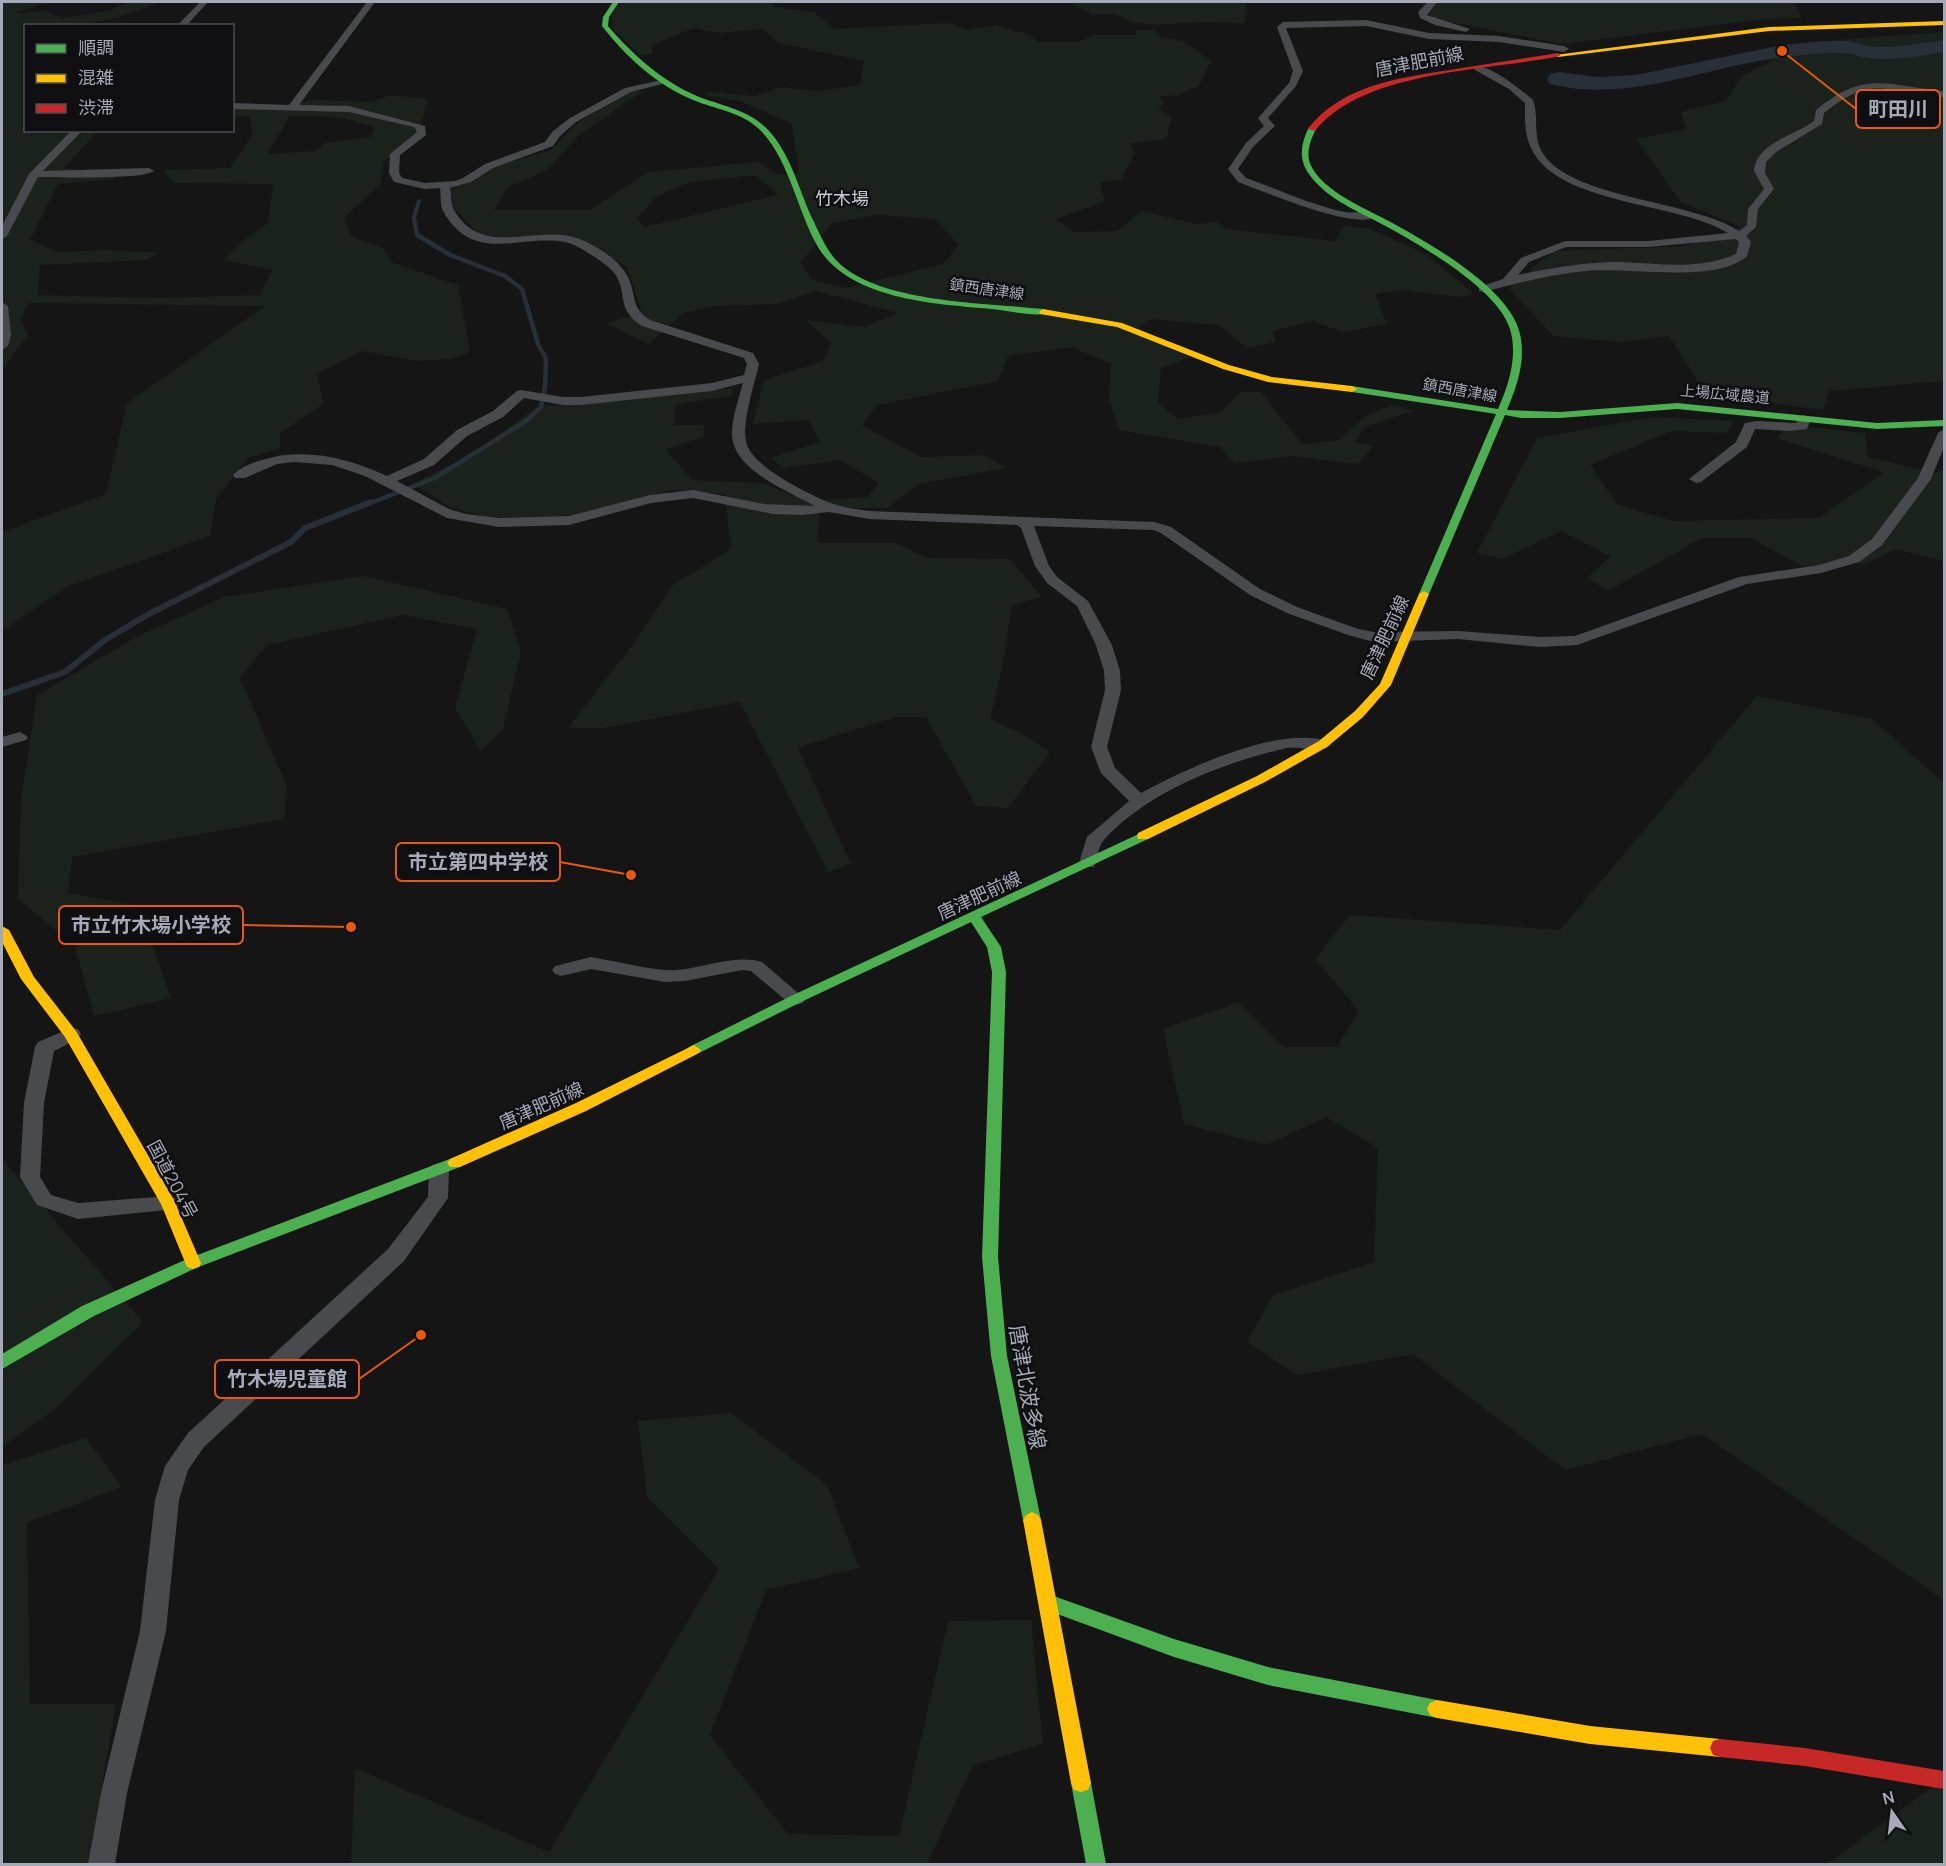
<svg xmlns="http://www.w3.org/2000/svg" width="1946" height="1866" font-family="Manrope,'Noto Sans JP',sans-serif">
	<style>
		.green { fill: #1a221b; fill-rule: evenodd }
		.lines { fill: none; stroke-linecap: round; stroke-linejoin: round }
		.stream-far2 { stroke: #273038; stroke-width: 4 }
		.stream-far1 { stroke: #273038; stroke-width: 4.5 }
		.stream { stroke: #273038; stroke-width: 6 }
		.river { fill: #273038; fill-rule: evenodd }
		.street { fill: #484a4e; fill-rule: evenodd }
		.fast { fill: #4caf50; fill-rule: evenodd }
		.slow { fill: #ffc107; fill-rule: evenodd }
		.jam { fill: #c62828; fill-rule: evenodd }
		.labels { text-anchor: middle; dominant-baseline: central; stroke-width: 5; stroke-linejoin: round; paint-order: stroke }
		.far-street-label { font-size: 15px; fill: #a4aab7; stroke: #0f0f11 }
		.street-label { font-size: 18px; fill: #a4aab7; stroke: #0f0f11 }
		.far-quarter-label { font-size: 18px; fill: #c5c9d3; stroke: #0f0f11 }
		.near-street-label { font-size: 21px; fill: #a4aab7; stroke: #0f0f11 }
		.leader { fill: none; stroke: #e8590c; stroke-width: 2 }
		.callout-dot { fill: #e8590c; stroke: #0f0f11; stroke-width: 2 }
		.callout { fill: #0f0f11; stroke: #e8590c; stroke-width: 2 }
		.callout-label { font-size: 20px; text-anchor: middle; font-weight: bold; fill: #a4aab7 }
	</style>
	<rect width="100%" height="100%" fill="#151515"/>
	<!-- green -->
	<path class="green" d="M 2,2 L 48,2 L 14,13 L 47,11 L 62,18 L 109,11 L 128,2 L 161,2 L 120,17 L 82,25 L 26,26 L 26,130 L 98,131 L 64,168 L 117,174 L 113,179 L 58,184 L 30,240 L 59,252 L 107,250 L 159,253 L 147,260 L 40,265 L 38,295 L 160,298 L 260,295 L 272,270 L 223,260 L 243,241 L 268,223 L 273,184 L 174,183 L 163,170 L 230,168 L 253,134 L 249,116 L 233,117 L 233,107 L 273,107 L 313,100 L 371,102 L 391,95 L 427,99 L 418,138 L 383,162 L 381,183 L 344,218 L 352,237 L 383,248 L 391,262 L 458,285 L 470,352 L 451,359 L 417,361 L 363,351 L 317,374 L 323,404 L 280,433 L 280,448 L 248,458 L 216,499 L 210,536 L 67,587 L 8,627 L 2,628 L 2,532 L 106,494 L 127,403 L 265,306 L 28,303 L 21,320 L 28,335 L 2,370 ZM 290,116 L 337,117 L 375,127 L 371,137 L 325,143 L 315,151 L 267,154 Z
		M 621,2 L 774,2 L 774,7 L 814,12 L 834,29 L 948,23 L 968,30 L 996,25 L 1030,35 L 1038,42 L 1079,42 L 1093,35 L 1136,35 L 1136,30 L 1154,30 L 1161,37 L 1183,41 L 1211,61 L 1199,86 L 1178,95 L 1158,97 L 1164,102 L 1159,110 L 1172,116 L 1166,139 L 1130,143 L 1135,153 L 1121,180 L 1100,182 L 1105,201 L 1056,219 L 1074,232 L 1117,231 L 1142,211 L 1196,224 L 1218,222 L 1226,229 L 1335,241 L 1345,226 L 1371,229 L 1428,255 L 1474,294 L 1461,297 L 1400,290 L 1375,294 L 1387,324 L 1343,332 L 1312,321 L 1273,331 L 1276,342 L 1247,348 L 1219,325 L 1150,319 L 1134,330 L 1191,357 L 1161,368 L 1158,403 L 1178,419 L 1221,412 L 1241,392 L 1261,392 L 1302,444 L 1339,440 L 1367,415 L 1394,405 L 1413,411 L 1367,426 L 1354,442 L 1373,446 L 1358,464 L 1293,456 L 1235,463 L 1220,447 L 1119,430 L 1109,398 L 1111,364 L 1072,347 L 1008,356 L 998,381 L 877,405 L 862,425 L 921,457 L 985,455 L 1006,468 L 918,484 L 888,508 L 820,508 L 818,543 L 896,543 L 927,558 L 1010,559 L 1042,597 L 1012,605 L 1003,664 L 990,719 L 1017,731 L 1050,752 L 1008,808 L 976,806 L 926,717 L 895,717 L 798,748 L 851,864 L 828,872 L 740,702 L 604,728 L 568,728 L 634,643 L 673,585 L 731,549 L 725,494 L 671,490 L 573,515 L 498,520 L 450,507 L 413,484 L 477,451 L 538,406 L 584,404 L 733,388 L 732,396 L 676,404 L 675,425 L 703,425 L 705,436 L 666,449 L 692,480 L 762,483 L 807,501 L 868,497 L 879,483 L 840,460 L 783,468 L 771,458 L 820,442 L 809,420 L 753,424 L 764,380 L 824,361 L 831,343 L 806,320 L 864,327 L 898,313 L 816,291 L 778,304 L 713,306 L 683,313 L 649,344 L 606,323 L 642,313 L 627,267 L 576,238 L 506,238 L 479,234 L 452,207 L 451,189 L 473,181 L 492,167 L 551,150 L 576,124 L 629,91 L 643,91 L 579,135 L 547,170 L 507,188 L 494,210 L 590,210 L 648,172 L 759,162 L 779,175 L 799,173 L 792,124 L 740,101 L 703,95 L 708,92 L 755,96 L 782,87 L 817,91 L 860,85 L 864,61 L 778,43 L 763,29 L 719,33 L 694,28 L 652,45 L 652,54 L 640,56 L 612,28 L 612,15 ZM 755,175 L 778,195 L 644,227 L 637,219 L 656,197 L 689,182 ZM 878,215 L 934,219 L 959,245 L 943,264 L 846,288 L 811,280 L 801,262 L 832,223 Z
		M 1033,2 L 1243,2 L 1247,5 L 1245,23 L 1203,22 L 1155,25 L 1132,22 L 1113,14 L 1090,14 L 1071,3 Z
		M 1411,2 L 1796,2 L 1794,3 L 1802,18 L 1765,19 L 1561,44 L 1436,19 L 1427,13 L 1431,7 Z
		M 1944,32 L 1944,381 L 1829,391 L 1823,410 L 1707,395 L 1669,336 L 1621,342 L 1553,336 L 1509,288 L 1553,251 L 1684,246 L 1741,227 L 1681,202 L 1636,139 L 1686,129 L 1681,112 L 1725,101 L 1743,75 L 1791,51 L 1848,52 L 1834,40 Z
		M 1652,417 L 1734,421 L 1726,433 L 1671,431 L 1590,465 L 1617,504 L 1673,521 L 1819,518 L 1884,472 L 1776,438 L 1789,425 L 1865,433 L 1868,457 L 1933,473 L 1944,470 L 1944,561 L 1896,549 L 1868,563 L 1802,566 L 1751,538 L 1702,538 L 1608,591 L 1587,578 L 1611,556 L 1561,531 L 1502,559 L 1477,553 L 1537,438 Z
		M 363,576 L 507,609 L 521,652 L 503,729 L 481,751 L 455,708 L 477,629 L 403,615 L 267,645 L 240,677 L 287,787 L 284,819 L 72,857 L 68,893 L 139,906 L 171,998 L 94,1016 L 75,946 L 18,899 L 21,799 L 37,695 L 138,636 L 224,597 Z
		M 1757,696 L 1872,719 L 1944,783 L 1944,1600 L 1702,1434 L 1565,1470 L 1413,1354 L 1297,1375 L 1247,1342 L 1273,1295 L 1374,1262 L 1378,1148 L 1326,1117 L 1266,1145 L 1184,1124 L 1163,1029 L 1238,1002 L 1284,1047 L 1337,1047 L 1359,1011 L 1315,959 L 1350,915 L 1560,930 Z
		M 2,1159 L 143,1322 L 55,1409 L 2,1447 Z
		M 731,1413 L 827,1485 L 859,1568 L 766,1590 L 710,1735 L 788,1834 L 899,1836 L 948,1621 L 1031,1620 L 1043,1744 L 973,1765 L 927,1864 L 351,1864 L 355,1768 L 549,1852 L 719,1569 L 647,1497 L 638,1421 Z
		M 86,1438 L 122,1487 L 27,1523 L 30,1704 L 116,1704 L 89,1864 L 2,1864 L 2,1465 Z
		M 1944,1778 L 1944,1864 L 1827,1864 Z"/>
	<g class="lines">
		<!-- stream-far2 -->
		<path class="stream-far2" d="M 415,223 L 414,217 L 419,201"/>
		<!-- stream-far1 -->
		<path class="stream-far1" d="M 368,504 L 435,478 L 529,419 L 541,407 L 545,387 L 546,359 L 538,344 L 522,289 L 505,276 L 450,255 L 417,235 L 415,222"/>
		<!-- stream -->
		<path class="stream" d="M 2,694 L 65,672 L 105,640 L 147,615 L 291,542 L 305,528 L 371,502"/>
		<!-- river -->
		<path class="river" d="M 1944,40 L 1944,52 C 1921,56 1899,60 1876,59 C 1865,59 1855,54 1844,53 C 1825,52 1804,55 1785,57 C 1706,66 1631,104 1550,84 L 1547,79 L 1550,74 L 1558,72 L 1598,77 L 1636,75 L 1782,45 L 1824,41 L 1847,41 L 1873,47 L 1894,47 Z"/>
		<!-- street -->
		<path class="street" d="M 200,2 L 208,2 L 186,26 L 177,26 Z
			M 367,2 L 375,2 L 299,105 L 349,106 L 425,126 L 426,135 L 400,155 L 399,173 L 402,178 L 425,183 L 455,181 L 463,178 L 485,164 L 545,142 L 552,132 L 570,118 L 625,88 L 666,79 L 666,83 L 631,92 L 576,122 L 560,136 L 553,146 L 493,168 L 471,182 L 450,188 C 452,194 450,204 454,210 C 482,259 535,224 577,238 C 594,244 620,260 628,277 C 637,296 630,307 650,320 L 753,353 L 759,364 C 755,383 740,427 747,445 C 755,468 810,495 833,504 C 844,508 857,509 869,511 L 1154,522 L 1171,527 L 1260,589 L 1297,607 L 1358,629 L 1374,632 L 1458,631 L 1540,637 L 1575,636 L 1739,577 L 1819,565 L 1849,556 L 1872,539 L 1918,478 L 1938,433 L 1944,429 L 1944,447 L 1931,479 L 1882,545 L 1859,562 L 1821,573 L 1747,584 L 1577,645 L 1540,647 L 1458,639 L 1374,642 L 1348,635 L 1287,613 L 1250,595 L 1161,533 L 1153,530 L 1034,526 L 1049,566 L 1057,577 L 1088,601 L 1112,645 L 1120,671 L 1121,690 L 1107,747 L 1115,768 L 1141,793 C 1186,769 1258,735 1310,738 C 1318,739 1326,738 1331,744 C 1322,755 1299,745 1287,748 C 1225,762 1146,792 1103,841 C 1097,848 1099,859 1094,867 L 1082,867 L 1079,863 L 1087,837 L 1129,801 L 1101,773 L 1091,747 L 1105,690 L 1104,671 L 1096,645 L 1077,606 L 1047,583 L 1035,566 L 1021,528 L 1017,525 L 869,519 L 829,512 L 802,515 L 773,514 L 693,498 L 651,503 L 569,525 L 499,527 L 447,518 L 365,476 L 332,465 L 294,462 L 277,464 L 245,478 L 235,478 L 233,475 C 240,467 252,463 262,460 C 304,447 348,458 387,476 L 424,459 L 457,430 L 493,411 L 517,391 L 521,390 L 563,397 L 581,397 L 712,383 L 744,375 L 747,364 L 744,358 L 642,326 C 615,308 628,293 615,274 C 609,266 598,259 590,254 C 582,249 574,244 565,242 C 520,234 473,265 443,211 C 440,205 441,195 440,188 L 425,189 L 394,182 L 389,173 L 390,154 L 417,132 L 414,127 L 349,112 L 232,109 L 232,103 L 289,105 ZM 743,383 C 739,398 732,417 732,433 C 731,469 788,491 815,506 L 764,504 L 693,490 L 650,495 L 569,516 L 499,518 L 466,514 L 449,509 L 397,481 L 434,465 L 467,436 L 503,417 L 524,398 L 563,405 L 581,405 L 712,391 Z
			M 1428,2 L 1437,2 L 1427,15 L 1470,29 L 1466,32 L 1435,25 L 1420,18 L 1418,12 Z
			M 1366,20 L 1429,33 L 1499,36 L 1564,46 L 1569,49 L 1564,52 L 1499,42 L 1429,39 L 1366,26 L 1286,28 L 1303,71 L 1296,86 L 1268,118 L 1275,126 L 1253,147 L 1238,169 L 1246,178 C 1278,189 1311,205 1345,212 C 1356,214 1369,209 1377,216 C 1357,232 1263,191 1238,182 L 1228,169 L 1246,143 L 1264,126 L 1258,118 L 1289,83 L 1293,71 L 1277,27 L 1283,22 Z
			M 1475,66 C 1491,65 1521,90 1533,100 C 1539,116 1533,134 1541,150 C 1566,199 1693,200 1739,231 L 1747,225 L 1748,209 L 1764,189 L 1754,171 C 1756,143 1796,135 1814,121 L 1816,110 C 1866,69 1886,86 1944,91 L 1944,97 C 1889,94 1874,72 1824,113 L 1822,124 L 1776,152 L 1766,162 L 1765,173 L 1774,189 L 1758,209 L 1756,227 L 1746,236 L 1751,242 L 1747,256 C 1717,284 1628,267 1587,271 C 1551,274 1518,283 1483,292 L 1479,291 L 1479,287 L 1503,279 L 1521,258 L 1565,241 L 1648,241 L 1728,233 C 1678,202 1557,205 1531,148 C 1524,134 1525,118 1525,103 L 1509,89 L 1475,70 ZM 1736,239 L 1739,242 L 1736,254 C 1697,271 1659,263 1618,262 C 1585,262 1550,268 1518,275 L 1529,262 L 1566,247 L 1648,247 Z
			M 72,130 L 83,130 L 43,171 L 149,168 L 154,171 C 142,180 58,177 38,177 L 7,236 L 2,239 L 2,226 L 29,174 Z
			M 2,302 L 8,306 L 11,335 L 8,346 L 2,350 Z
			M 1805,415 L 1811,419 L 1807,429 L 1789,431 L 1755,429 L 1747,447 L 1701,482 L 1696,483 L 1689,479 L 1736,442 L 1745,423 L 1757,421 L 1796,423 L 1800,416 Z
			M 20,732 L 28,737 L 26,740 L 2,747 L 2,737 Z
			M 591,957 C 615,961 641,968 665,970 C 698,972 730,953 762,962 L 805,999 L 803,1003 L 796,1005 L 789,1003 L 751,971 L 742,970 L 685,981 L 665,982 L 591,969 L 561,976 L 555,974 L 552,970 L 555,966 Z
			M 71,1028 L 78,1029 L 81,1034 L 78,1039 L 54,1051 L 44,1103 L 40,1177 L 51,1195 L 78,1203 L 169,1196 L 176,1199 L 179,1204 L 176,1209 L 78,1219 L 37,1205 L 20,1177 L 24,1103 L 35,1047 L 38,1042 Z
			M 439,1163 L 446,1165 L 449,1170 L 448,1198 L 404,1261 L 204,1447 L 188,1470 L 179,1500 L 166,1631 L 127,1793 L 115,1864 L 88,1864 L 101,1793 L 140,1631 L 155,1500 L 165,1466 L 188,1433 L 388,1249 L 428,1197 L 429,1170 L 432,1165 Z"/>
		<!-- fast -->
		<path class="fast" d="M 613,2 L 619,2 L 609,17 L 608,26 C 633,55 662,81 697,96 C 719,105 745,109 763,125 C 791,150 798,190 814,222 C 821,237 828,253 840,264 C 883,303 987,303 1043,309 L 1047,312 L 1046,314 C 1029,316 1009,311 992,309 C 936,304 850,300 818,247 C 797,211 789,158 759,129 C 741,112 715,109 693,100 C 657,85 626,57 602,26 L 603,17 Z
			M 1309,127 L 1316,129 C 1311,139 1307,149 1309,160 C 1316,187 1360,206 1383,218 C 1424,240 1510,287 1520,334 C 1526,361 1517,386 1507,410 L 1560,412 L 1677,403 L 1877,423 L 1944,420 L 1944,426 L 1877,429 L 1677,409 L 1560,418 L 1521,418 L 1505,415 L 1429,594 L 1424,597 L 1420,596 L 1419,594 L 1496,414 L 1352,392 L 1347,389 L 1352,386 L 1498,409 C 1509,384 1518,356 1510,329 C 1497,287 1414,241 1376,221 C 1353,209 1325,197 1309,174 C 1298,159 1301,143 1309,127 Z
			M 1143,832 L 1148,833 L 1149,836 L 1148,839 L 981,917 L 1001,947 L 1006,972 L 998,1257 L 1007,1356 L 1041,1520 L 1038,1525 L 1032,1528 L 1026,1525 L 1023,1520 L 991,1356 L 982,1257 L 992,972 L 987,947 L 971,922 L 801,1002 L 699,1053 L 689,1053 L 687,1050 L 689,1047 L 791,996 Z
			M 455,1157 L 460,1159 L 463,1163 L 460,1167 L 196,1268 L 94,1316 L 2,1369 L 2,1354 L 82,1306 L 187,1259 Z
			M 1048,1594 L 1174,1639 L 1268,1667 L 1437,1700 L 1444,1703 L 1447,1709 L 1444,1715 L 1437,1718 L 1268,1685 L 1174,1657 L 1041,1608 L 1039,1602 L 1041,1596 Z
			M 1081,1774 L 1088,1776 L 1091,1783 L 1106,1864 L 1086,1864 L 1071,1783 L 1074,1776 Z"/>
		<!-- slow -->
		<path class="slow" d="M 1944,21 L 1944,25 L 1769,31 L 1558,57 L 1555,55 L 1769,27 Z
			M 1043,309 L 1122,323 L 1229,365 L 1272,377 L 1352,386 L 1357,389 L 1352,392 L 1268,382 L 1223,369 L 1117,327 L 1040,314 L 1039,312 Z
			M 1424,591 L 1429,594 L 1391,685 L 1363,717 L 1327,747 L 1265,782 L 1148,839 L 1138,839 L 1137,836 L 1138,833 L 1257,776 L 1319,741 L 1355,711 L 1380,684 L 1419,594 Z
			M 2,926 L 9,930 L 34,977 L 76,1031 L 174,1200 L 201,1263 L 199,1267 L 193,1269 L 187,1267 L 161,1204 L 65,1037 L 21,979 L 2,942 Z
			M 694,1045 L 701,1050 L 699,1053 L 586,1111 L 460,1167 L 450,1167 L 447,1163 L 450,1159 L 576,1103 Z
			M 1032,1512 L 1038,1515 L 1041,1520 L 1091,1783 L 1088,1790 L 1081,1792 L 1074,1790 L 1071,1783 L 1023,1520 L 1026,1515 Z
			M 1437,1700 L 1590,1726 L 1720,1739 L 1727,1741 L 1730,1748 L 1727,1755 L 1720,1757 L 1590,1744 L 1437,1718 L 1430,1715 L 1427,1709 L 1430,1703 Z"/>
		<!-- jam -->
		<path class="jam" d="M 1558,53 L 1560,56 C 1488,71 1363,70 1315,131 L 1308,129 C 1344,82 1408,77 1462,68 C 1494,63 1526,58 1558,53 Z
			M 1720,1739 L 1805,1748 L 1944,1771 L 1944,1789 L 1805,1766 L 1720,1757 L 1713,1755 L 1710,1748 L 1713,1741 Z"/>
	</g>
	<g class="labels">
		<!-- far-street labels -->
		<g class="far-street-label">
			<text transform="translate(987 289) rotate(8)">鎮西唐津線</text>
			<text transform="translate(1460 390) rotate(10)">鎮西唐津線</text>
			<text transform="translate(1725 394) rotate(5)">上場広域農道</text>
		</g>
		<!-- street labels -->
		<g class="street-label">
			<text transform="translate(1419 61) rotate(-11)">唐津肥前線</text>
			<text transform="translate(1384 637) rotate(-65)">唐津肥前線</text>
			<text transform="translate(979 895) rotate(-25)">唐津肥前線</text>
			<text transform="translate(541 1105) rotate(-24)">唐津肥前線</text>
			<text transform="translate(173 1179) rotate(62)">国道204号</text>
		</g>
		<!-- far-quarter labels -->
		<g class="far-quarter-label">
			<text x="842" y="198">竹木場</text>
		</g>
		<!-- near-street labels -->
		<g class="near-street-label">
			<text transform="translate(1028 1387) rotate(80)">唐津北波多線</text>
		</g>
	</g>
	<!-- callouts -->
	<path class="leader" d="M1782 51L1856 109M631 875L560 862M351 927L243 925M421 1335L359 1379"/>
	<g class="callout-dot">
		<circle cx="1782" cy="51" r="6"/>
		<circle cx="631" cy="875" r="6"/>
		<circle cx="351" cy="927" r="6"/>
		<circle cx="421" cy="1335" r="6"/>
	</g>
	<g class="callout">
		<rect x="1856" y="90" width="84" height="38" rx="6"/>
		<rect x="396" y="843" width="164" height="38" rx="6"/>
		<rect x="59" y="906" width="184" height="38" rx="6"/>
		<rect x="215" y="1360" width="144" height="38" rx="6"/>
	</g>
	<g class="callout-label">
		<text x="1898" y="116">町田川</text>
		<text x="478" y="869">市立第四中学校</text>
		<text x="151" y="932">市立竹木場小学校</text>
		<text x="287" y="1386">竹木場児童館</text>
	</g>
	<!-- border -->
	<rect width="1946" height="1866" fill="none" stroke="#a4aab7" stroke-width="6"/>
	<!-- legend -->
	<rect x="24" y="24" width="210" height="108" fill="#0f0f11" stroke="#4b4d53" stroke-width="1.5"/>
	<rect x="36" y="44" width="30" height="9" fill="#4caf50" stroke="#4b4d53" stroke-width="1.5"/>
	<text x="78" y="54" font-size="18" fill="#a4aab7">順調</text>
	<rect x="36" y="74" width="30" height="9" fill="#ffc107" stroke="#4b4d53" stroke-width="1.5"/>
	<text x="78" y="84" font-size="18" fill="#a4aab7">混雑</text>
	<rect x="36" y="104" width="30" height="9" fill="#c62828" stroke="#4b4d53" stroke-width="1.5"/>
	<text x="78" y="114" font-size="18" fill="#a4aab7">渋滞</text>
	<!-- north arrow -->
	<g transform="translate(1892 1812) rotate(346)" stroke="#0f0f11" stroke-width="4.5" paint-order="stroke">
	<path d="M0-4.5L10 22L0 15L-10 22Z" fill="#a4aab7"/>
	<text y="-9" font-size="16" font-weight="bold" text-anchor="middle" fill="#a4aab7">N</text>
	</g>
</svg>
